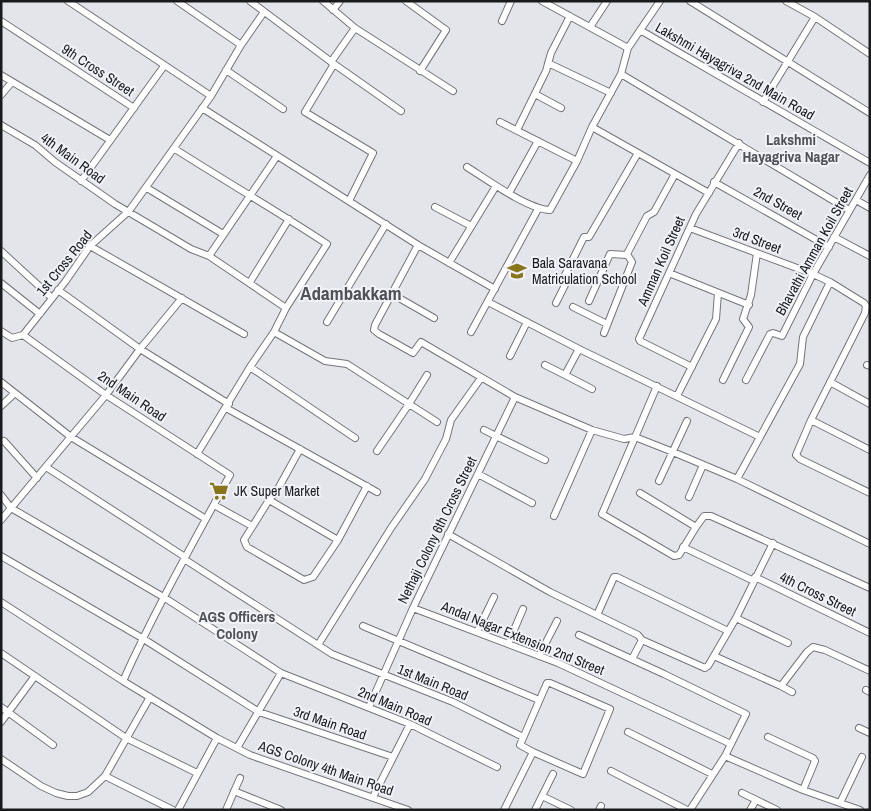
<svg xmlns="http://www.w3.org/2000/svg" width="871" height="811" font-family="'Archivo Narrow',sans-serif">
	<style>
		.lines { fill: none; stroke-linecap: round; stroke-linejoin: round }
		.street-casing { stroke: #74757a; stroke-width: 8 }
		.street { stroke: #fff; stroke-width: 6 }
		.labels { text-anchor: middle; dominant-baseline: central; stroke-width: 4; stroke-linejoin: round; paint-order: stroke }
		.street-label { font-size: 14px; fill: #191a1c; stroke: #f1f2f8 }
		.poi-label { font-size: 14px; fill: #191a1c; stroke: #f1f2f8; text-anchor: start }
		.neighbourhood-label { font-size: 15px; font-weight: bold; fill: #505156; stroke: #f1f2f8 }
		.district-label { font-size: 19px; font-weight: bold; fill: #505156; stroke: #f1f2f8 }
	</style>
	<rect width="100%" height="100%" fill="#e4e5eb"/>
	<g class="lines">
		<!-- street casing -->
		<g class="street-casing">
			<path id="street" d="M 68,1 L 211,96
				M 177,1 L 241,45
				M 250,1 L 334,64 L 401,111
				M 323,1 L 355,28 L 453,91
				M 406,1 L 446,30 L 420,71
				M 542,1 L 628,48
				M 690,1 L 870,113
				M 786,1 L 815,17
				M 333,10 L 340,1
				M 1,21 L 134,108
				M 502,21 L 511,1
				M 590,27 L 607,1
				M 640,30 L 870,163
				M 331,62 L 355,28
				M 548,63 L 611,93
				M 334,64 L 305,112 L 373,153 L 349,201
				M 226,70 L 283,109
				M 621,74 L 849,210
				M 1,75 L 110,140
				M 535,94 L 561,108
				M 1,95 L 12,82
				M 763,102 L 815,17 L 870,54
				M 202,108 L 418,245 L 495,289
				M 500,122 L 577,161
				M 1,125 L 35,145 L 55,162 L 115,204 L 191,249 L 209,256 L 286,308
				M 592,127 L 709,193
				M 517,130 L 546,71 L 551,53 L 570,16
				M 175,149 C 225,181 277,211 327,244 L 286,308 L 274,332 L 250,367 L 197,454
				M 467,167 C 486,179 529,210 550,210 L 577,161 L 592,127 L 621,74 L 628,48 L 660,1
				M 81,181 L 164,66
				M 714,182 L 829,247
				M 147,188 L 223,234
				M 509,193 L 538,141
				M 856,200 L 870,208
				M 435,207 L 471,226
				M 690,228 L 813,274 L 830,282 L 864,303 L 866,306 L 865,313 L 811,420 L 796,455 L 800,459 L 870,493
				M 834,237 L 870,256
				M 418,245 L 375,325 L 374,330 L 379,334 L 413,353 L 421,342 L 515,397 L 592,430 L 624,439 L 635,437 L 673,452 L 737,479 L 870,544
				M 90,246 L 244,334
				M 1,251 L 51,297
				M 209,256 L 277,156
				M 449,263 L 496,186
				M 669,273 L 749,305
				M 250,282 L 289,219
				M 1,283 L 40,314
				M 58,290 L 140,349 L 229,404
				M 392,294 L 434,318
				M 589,301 L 610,254 L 627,255
				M 488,302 L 579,349 L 760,437
				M 556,303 L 567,281 L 564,277 L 584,237 L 589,237 L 638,153
				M 573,307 L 607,324
				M 327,322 L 386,224
				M 1,331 L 12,338 L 23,335 L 65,282 L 90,246 L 129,211 L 211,96 L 241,45 L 264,12
				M 274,332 L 325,361 L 347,364 L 409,404 L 377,451
				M 471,332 L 538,209
				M 604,333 L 632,262 L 627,254 L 647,216 L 654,212 L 675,174
				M 23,335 L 106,395 L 230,475 C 193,543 155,610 123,681
				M 510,356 L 527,322
				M 545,365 L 565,375 L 579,349
				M 867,365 L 870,366
				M 250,367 L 355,438
				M 692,367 L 640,341 L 639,339 L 696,214 L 739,143
				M 427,375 L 409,404 L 437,422
				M 565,375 L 592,389
				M 723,380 L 748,329 L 749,327 L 743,319 L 751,295 L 757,253
				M 746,380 L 770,334 L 773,333 L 782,336 L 813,274 L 870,175
				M 1,382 L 71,437 L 206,519
				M 830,382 L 870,404
				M 657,386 L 602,514 L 674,556 L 679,555 L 696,527
				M 677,396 L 716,319 L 718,293
				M 1,406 L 15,393
				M 226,408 L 377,492
				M 811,420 L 870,450
				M 484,430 L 545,460
				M 4,441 L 37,478
				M 46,467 L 185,557
				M 478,474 L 532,503
				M 737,479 L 800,364 L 803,337 L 830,282
				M 659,481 L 687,421
				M 640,493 L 696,527 L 704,516 L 711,516 L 870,588
				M 1,495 L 11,508 L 165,598 L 281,673 L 410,724 L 497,767
				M 689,497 L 703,465
				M 269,500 L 279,487 L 300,449
				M 214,505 L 252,526
				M 554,516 L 592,430
				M 1,520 L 106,395 L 140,349 L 182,298
				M 448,534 L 550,592 L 597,615
				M 338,540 L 269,500 L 244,540 L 247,547 L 304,580 L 313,577 L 338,540 L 367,486
				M 683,547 L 754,581
				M 1,556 L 142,638 L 259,712 L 393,757
				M 184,559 L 332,654 L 453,702 L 523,737
				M 755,577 L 870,633
				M 1,602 L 123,681 L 217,738 L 250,755 L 408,810
				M 413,608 L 558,663 L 731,744
				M 736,618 L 788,643
				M 363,626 L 539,700
				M 728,631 L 617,577 L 614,577 L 597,615 L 638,635 L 642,640 L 705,668 L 708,666 L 736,618 L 773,543
				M 477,632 L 494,597
				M 579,635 L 664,674 L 746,714 L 725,756 L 690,810
				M 508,644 L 523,609
				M 318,645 L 391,528 L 425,479 L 446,439 L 451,420 L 481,378
				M 1,653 L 126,738 L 197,773
				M 539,656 L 557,621
				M 714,656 L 781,686 L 792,692
				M 632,659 L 642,640
				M 781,686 L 807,652 L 813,647 L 825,650 L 870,671
				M 866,690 L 870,692
				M 1,707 L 53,745
				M 369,707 L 413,608 L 515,397
				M 1,722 L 35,676
				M 859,728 L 870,733
				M 628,732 L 712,774
				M 768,737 L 813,758 L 815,761 L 803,790
				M 237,748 L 281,673
				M 725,756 L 803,790 L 860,810
				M 1,759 L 41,786 L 56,793 L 68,796 L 77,796 L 88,792 L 105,776 L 150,697
				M 611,771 L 687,810
				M 105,776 L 173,810
				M 234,791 L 281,810
				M 742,793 L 777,810
				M 542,796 L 553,774
				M 373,797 L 410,724
				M 840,803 L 862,757
				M 178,810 L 217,738
				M 226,810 L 240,778
				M 504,810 L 533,752 L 583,774 L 610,709 L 550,683 L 547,683 L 520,745 L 533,752
				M 535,810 L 542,796 L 571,810
				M 599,810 L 601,806
				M 750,810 L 756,800"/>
		</g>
		<!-- street -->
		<use href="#street" class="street"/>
	</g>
	<!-- icons -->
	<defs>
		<g id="school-bare" transform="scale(1.5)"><path d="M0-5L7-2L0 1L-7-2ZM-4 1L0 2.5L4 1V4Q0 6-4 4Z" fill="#89761a" stroke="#f1f2f8" stroke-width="2.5" paint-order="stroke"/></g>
		<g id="supermarket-bare" transform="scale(1.5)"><path d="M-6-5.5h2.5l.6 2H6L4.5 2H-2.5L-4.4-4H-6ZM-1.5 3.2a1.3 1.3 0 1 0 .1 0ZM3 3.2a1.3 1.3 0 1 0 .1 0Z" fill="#89761a" stroke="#f1f2f8" stroke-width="2.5" paint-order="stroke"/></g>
	</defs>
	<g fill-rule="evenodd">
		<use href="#school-bare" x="517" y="271"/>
		<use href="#supermarket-bare" x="219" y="491"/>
	</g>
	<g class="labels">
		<!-- street labels -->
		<g class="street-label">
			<text transform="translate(98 70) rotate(33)">9th Cross Street</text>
			<text transform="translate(735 71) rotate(30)">Lakshmi Hayagriva 2nd Main Road</text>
			<text transform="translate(73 158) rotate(36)">4th Main Road</text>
			<text transform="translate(778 203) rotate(29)">2nd Street</text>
			<text transform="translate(757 240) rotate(21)">3rd Street</text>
			<text transform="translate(814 251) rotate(-61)">Bhavathi Amman Koil Street</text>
			<text transform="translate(661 261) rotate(-66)">Amman Koil Street</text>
			<text transform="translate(64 263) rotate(-51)">1st Cross Road</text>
			<text transform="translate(132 396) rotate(34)">2nd Main Road</text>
			<text transform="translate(437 530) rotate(-64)">Nethaji Colony 6th Cross Street</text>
			<text transform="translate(818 594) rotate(26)">4th Cross Street</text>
			<text transform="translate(523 638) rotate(22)">Andal Nagar Extension 2nd Street</text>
			<text transform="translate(433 682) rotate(22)">1st Main Road</text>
			<text transform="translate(395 706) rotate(23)">2nd Main Road</text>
			<text transform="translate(330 723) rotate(19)">3rd Main Road</text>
			<text transform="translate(326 768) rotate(19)">AGS Colony 4th Main Road</text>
		</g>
		<!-- poi labels -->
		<g class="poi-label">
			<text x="532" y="263">Bala Saravana<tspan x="532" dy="16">Matriculation School</tspan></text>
			<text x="234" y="491">JK Super Market</text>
		</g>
		<!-- neighbourhood labels -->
		<g class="neighbourhood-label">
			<text x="791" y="139">Lakshmi<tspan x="791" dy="17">Hayagriva Nagar</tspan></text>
			<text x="237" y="616">AGS Officers<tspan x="237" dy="17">Colony</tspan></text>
		</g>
		<!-- district labels -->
		<g class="district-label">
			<text x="351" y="293">Adambakkam</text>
		</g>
	</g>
	<!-- border -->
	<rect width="871" height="811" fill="none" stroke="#191a1c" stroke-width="5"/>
</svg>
